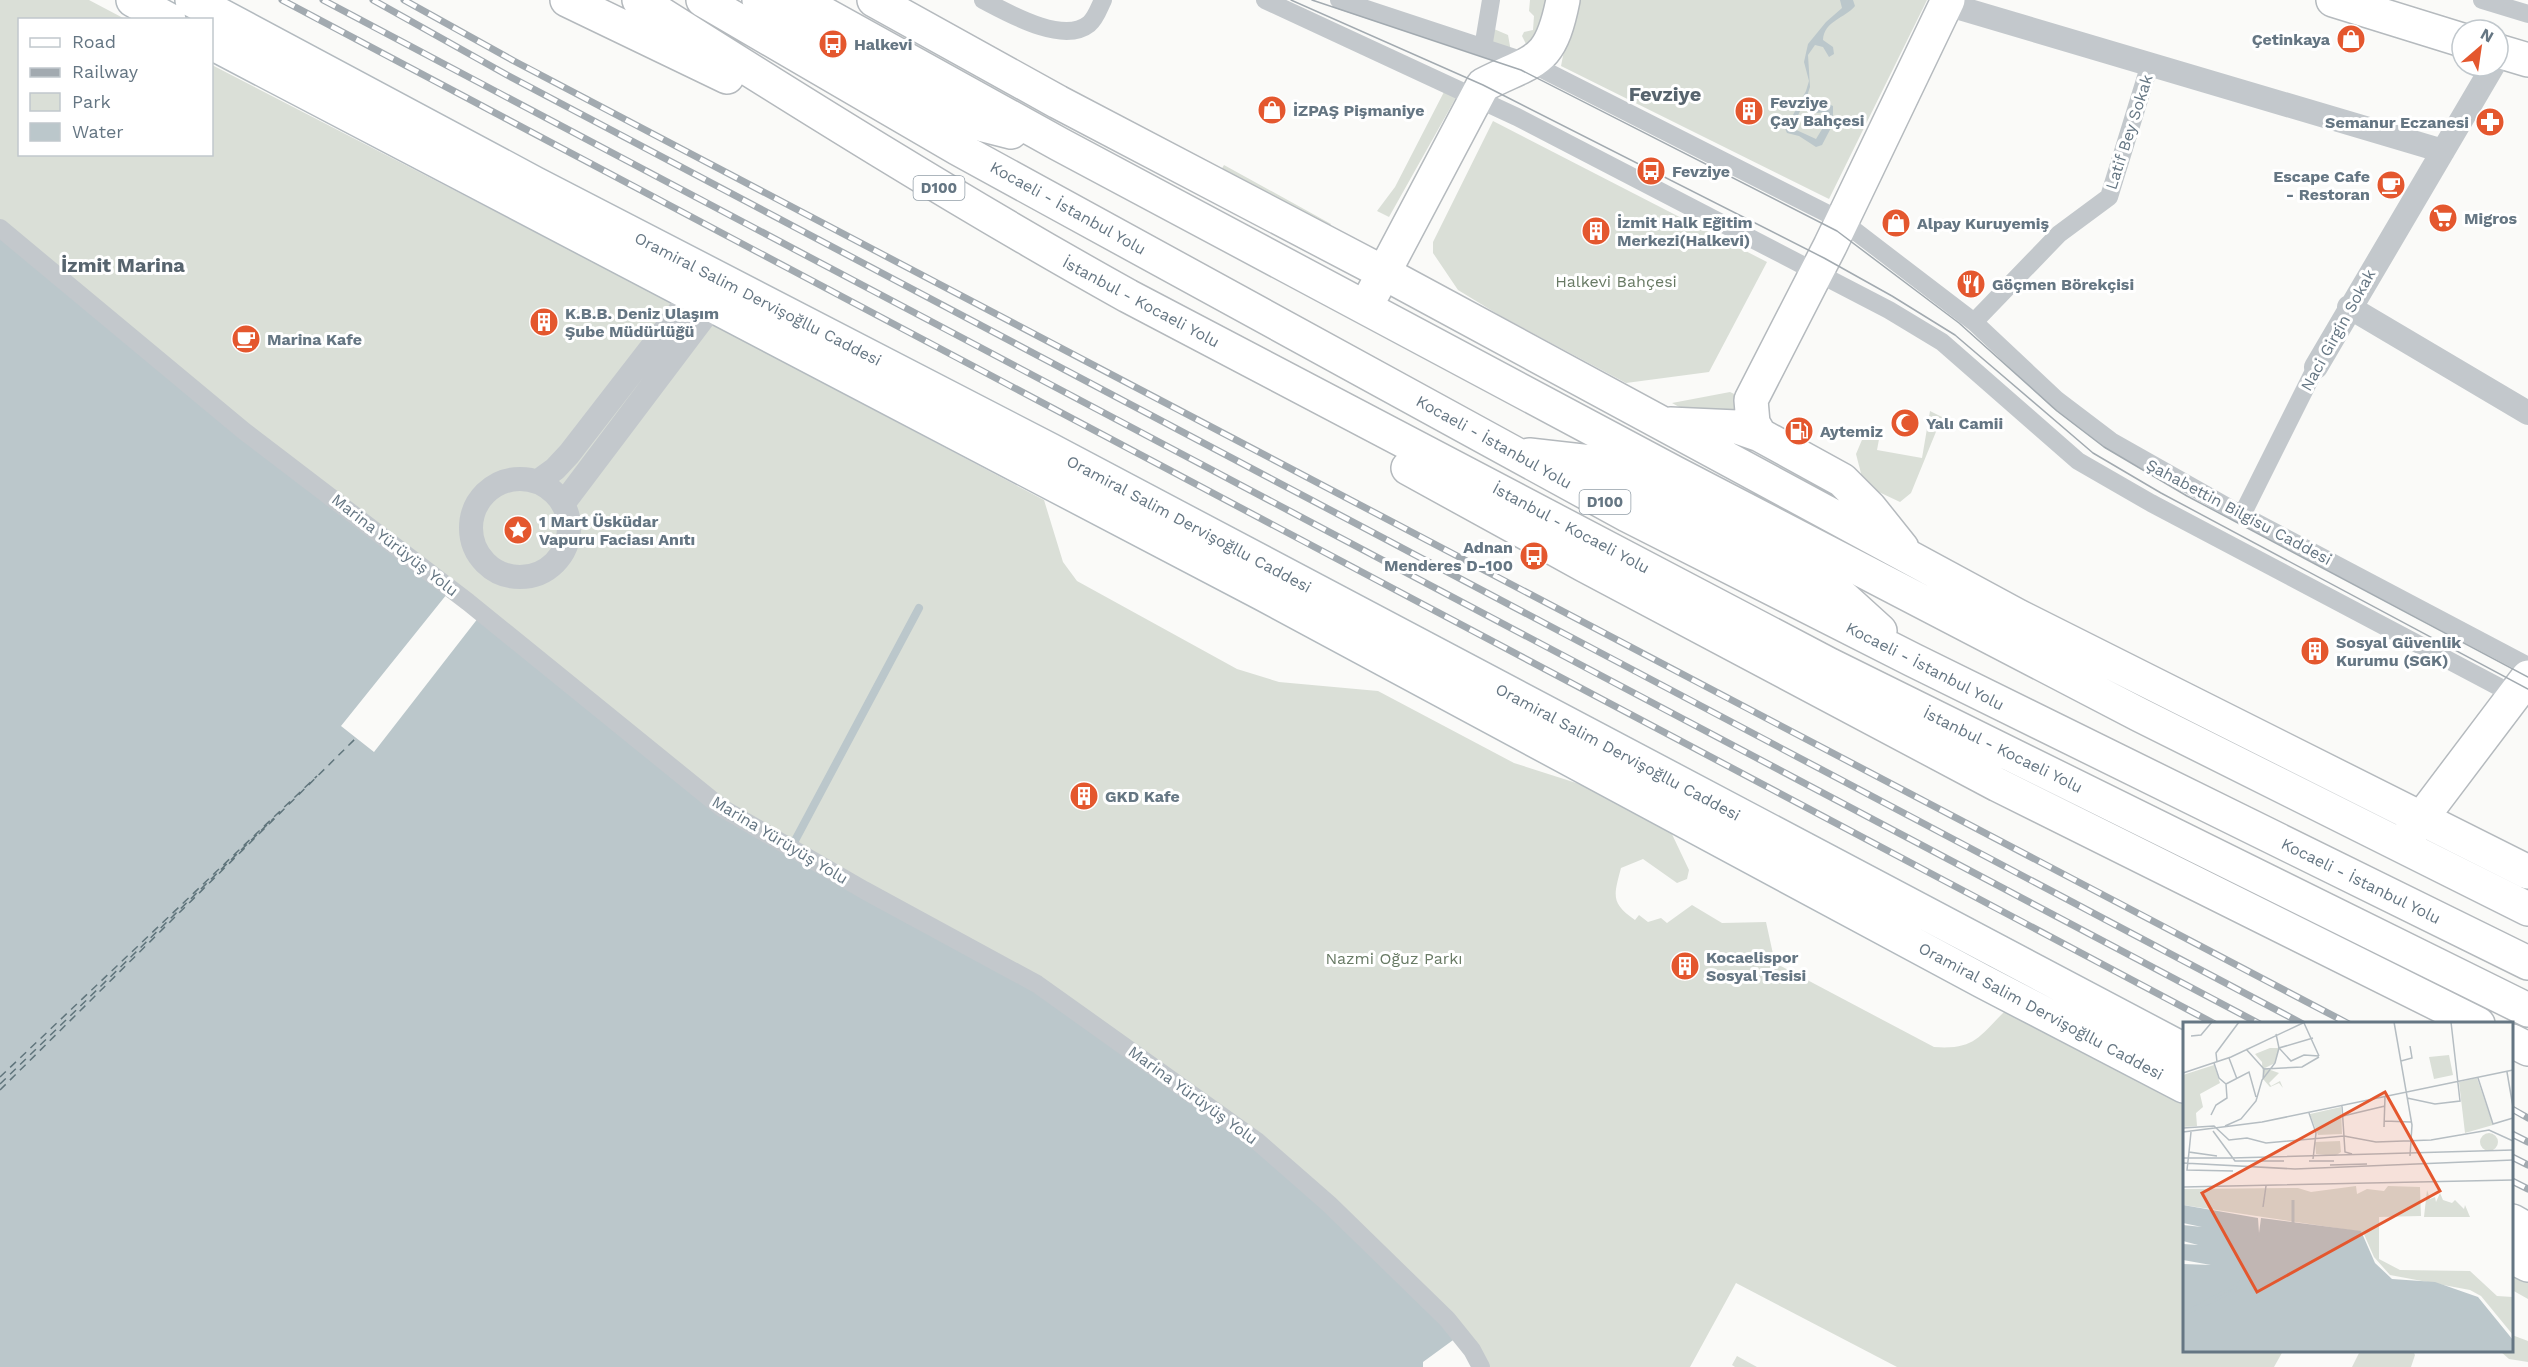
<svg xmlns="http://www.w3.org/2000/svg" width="2528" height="1367" font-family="'Work Sans',sans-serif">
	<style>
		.green { fill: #dadfd7 }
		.water { fill: #bbc7cb; fill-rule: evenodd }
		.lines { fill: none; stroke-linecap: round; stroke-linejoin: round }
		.stream { stroke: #bbc7cb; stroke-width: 8 }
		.ferry { stroke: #60757c; stroke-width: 1.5; stroke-dasharray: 8 6; stroke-linecap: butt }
		.secondary-casing { stroke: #b3babf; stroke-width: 36 }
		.primary-casing { stroke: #b5babe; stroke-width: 36 }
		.trunk-casing { stroke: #b4b9bd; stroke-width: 36 }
		.pedestrian { stroke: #c3c8cc; stroke-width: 18 }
		.minor { stroke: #c3c8cc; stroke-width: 24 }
		.secondary { stroke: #fff; stroke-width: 33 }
		.primary { stroke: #fff; stroke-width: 33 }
		.trunk { stroke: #fff; stroke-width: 33 }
		.tram { stroke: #a2aab0; stroke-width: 1.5 }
		.rail-casing { stroke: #a2aab0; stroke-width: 7 }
		.rail { stroke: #fff; stroke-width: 4.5; stroke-dasharray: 14; stroke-linecap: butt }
		.labels { text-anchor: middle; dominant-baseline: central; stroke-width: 6; stroke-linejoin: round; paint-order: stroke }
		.shield { fill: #fff; stroke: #939fa8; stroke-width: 1.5 }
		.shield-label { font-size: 15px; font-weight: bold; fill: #657683 }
		.poi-label { font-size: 16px; font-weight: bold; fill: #657683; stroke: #fff; text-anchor: start }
		.street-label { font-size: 16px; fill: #657683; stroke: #fff }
		.park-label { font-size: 16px; fill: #687a64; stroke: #fff }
		.quarter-label { font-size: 20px; font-weight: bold; fill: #57646e; stroke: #fff }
		.inset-river { fill: none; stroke: #bbc7cb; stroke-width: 3 }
		.inset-road { fill: none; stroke: #b5bdc2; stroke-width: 1.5 }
		.view { fill: #e4572e; fill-opacity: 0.15; stroke: #e4572e; stroke-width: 3 }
		.inset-edge { fill: none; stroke: #657683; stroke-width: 3 }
	</style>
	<rect width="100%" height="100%" fill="#fafaf8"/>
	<!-- green -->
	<path class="green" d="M 0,0 L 89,0 L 125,19 L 20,20 L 20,154 L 212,154 L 212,65 L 682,308 L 1044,500 L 1063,562 L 1077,581 L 1237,669 L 1279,682 L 1378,691 L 1514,763 L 1592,788 L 1670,830 L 1689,870 L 1687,879 L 1677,883 L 1643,859 L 1621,868 C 1614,895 1610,903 1635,920 L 1639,915 L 1648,922 L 1661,918 L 1667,923 L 1692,905 L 1722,923 L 1766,922 L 1775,963 L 1934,1047 C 1976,1050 1979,1036 2007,1009 L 2184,1102 L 2184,1350 L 2283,1351 L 2274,1367 L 1897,1367 L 1736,1283 L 1690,1367 L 1481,1367 L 1472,1350 L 722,808 L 0,228 Z
		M 1530,0 L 1554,0 L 1529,50 L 1522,36 L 1524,32 L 1533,30 L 1534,16 L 1529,11 Z
		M 1574,0 L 1927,0 L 1829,199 L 1561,66 Z
		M 1487,26 L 1508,35 L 1512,57 L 1483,48 Z
		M 1446,88 L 1458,94 L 1389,217 L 1377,211 L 1395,187 Z
		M 1493,121 L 1767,262 L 1709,372 L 1626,383 L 1499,315 L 1458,290 L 1433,253 L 1433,242 Z
		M 1224,165 L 1331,224 L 1323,235 L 1215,180 Z
		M 1730,392 L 1747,400 L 1746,414 L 1708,423 L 1672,403 Z
		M 1930,411 L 1942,417 L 1911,493 L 1900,502 L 1864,485 L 1856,454 L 1867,428 L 1880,434 L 1877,450 L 1922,458 Z
		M 2512,1271 L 2528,1280 L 2528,1299 L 2512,1290 Z
		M 2512,1335 L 2528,1341 L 2528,1362 L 2509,1359 L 2500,1351 L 2512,1350 Z
		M 2360,1351 L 2413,1351 L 2415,1355 L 2411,1367 L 2352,1367 Z
		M 1737,1356 L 1757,1367 L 1735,1367 L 1732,1365 Z"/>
	<!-- water -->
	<path class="water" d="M 1840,0 L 1853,0 L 1855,6 C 1845,18 1824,21 1823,40 L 1833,47 L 1834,54 L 1829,57 L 1823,47 L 1815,45 L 1808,55 L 1810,87 L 1805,102 L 1813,106 L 1826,103 L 1833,106 L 1833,124 L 1822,145 L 1816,147 L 1799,136 L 1787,133 L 1783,124 L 1793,115 L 1806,91 L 1809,81 L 1804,62 L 1808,44 L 1826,22 L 1842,8 ZM 1802,107 L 1816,113 L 1827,112 L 1828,114 L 1827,121 L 1816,139 L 1792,128 Z
		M 0,228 L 451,589 L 341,726 L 374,752 L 482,613 L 722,808 L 1037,984 L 1257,1141 L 1460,1335 L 1423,1362 L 1423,1367 L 0,1367 Z"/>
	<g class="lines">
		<!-- stream -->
		<path class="stream" d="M 791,848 L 919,608"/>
		<!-- ferry -->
		<path class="ferry" d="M 0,1077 L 317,776
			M 0,1084 L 274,818
			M 0,1090 L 356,738"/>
		<!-- secondary casing -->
		<g class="secondary-casing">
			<path id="secondary" d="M 133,0 L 169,20
				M 192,0 L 534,183 L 1050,450 L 2184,1050
				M 212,43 L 1263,594 L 1982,981 L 2184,1086
				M 2512,1221 L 2528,1230
				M 2512,1257 L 2528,1265"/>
		</g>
		<!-- primary casing -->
		<g class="primary-casing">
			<path id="primary" d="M 759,0 L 956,118 L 1011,132
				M 799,0 L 1059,144 L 1675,473 L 2140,715 L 2528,909
				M 874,0 L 1058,102 L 1384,273 L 2018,616 L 2528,872
				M 2333,0 L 2462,40
				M 2498,51 L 2528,60
				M 1373,293 L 1483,85 C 1536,58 1550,65 1563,0
				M 1670,424 L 1737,427 L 1760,435
				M 1902,548 L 1870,508 L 1842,480 L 1760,435 L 1753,423 L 1751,400 L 1830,246 L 1948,0
				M 2408,836 L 2528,677"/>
		</g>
		<!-- trunk casing -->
		<g class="trunk-casing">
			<path id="trunk" d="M 567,0 L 727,77
				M 639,0 C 800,102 961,203 1128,296 L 1830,665 L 2528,1010
				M 703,0 L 957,148 L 1627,515 L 1913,660 L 2528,963
				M 1529,455 L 1591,462 L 1836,591 L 1880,631
				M 1408,468 L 1584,565 L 1998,785 L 2478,1024
				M 2512,1041 L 2528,1049"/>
		</g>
		<!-- pedestrian -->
		<path class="pedestrian" d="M 983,0 C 1008,13 1063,45 1089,24 C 1096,18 1099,8 1103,0
			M 1265,0 L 1517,117 L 1889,310 L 1942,342 L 2078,461 L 2151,503 L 2520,698
			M 1339,0 L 1530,63 L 1842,221 L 1974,322 L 2057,400 L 2111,441 L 2242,515 L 2528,666
			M 2482,0 L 2528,14
			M 1483,48 L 1491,0
			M 0,228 L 244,431 L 468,602 L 722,808 L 864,890 L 1037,984 L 1257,1141 L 1329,1204 L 1447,1319 L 1472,1350 L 1481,1367
			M 1974,322 L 2059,234 L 2109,197 L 2150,64
			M 2242,515 L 2316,367"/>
		<!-- minor -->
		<path class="minor" d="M 1946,4 L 2443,151
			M 2349,307 L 2528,413
			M 2316,367 L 2493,66
			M471 528a49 49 0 1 1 98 0a49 49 0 1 1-98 0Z
			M 537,482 L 555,469 L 569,454 L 699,286 L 706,279 L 715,276 L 720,292 L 713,305 L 563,504"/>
		<!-- secondary -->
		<use href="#secondary" class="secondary"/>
		<!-- primary -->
		<use href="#primary" class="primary"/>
		<!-- trunk -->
		<use href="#trunk" class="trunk"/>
		<!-- tram -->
		<path class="tram" d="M 1291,0 L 1483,85 L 1824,258 L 1892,296 L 1955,335 L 2093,453 L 2161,493 L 2528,689
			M 1312,0 L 1521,70 L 1837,231 L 1959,323 L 2057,411 L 2104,447 L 2187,496 L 2528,677"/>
		<!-- rail casing -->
		<g class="rail-casing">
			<path id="rail" d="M 282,0 L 2215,1024
				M 323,0 L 2260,1024
				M 373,0 L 507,75 L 2303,1024
				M 404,0 L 514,61 L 2349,1024
				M 2512,1109 L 2528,1118
				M 2512,1134 L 2528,1142
				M 2512,1157 L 2528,1165
				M 2512,1181 L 2528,1189"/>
		</g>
		<!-- rail -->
		<use href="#rail" class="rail"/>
	</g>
	<!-- icons -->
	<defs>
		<g id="shop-disc" transform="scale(1.5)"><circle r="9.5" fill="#e4572e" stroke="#fff"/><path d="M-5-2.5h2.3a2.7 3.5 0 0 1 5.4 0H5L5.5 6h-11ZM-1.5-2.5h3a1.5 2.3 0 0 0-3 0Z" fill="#fff"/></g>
		<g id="bus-disc" transform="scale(1.5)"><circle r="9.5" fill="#e4572e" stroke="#fff"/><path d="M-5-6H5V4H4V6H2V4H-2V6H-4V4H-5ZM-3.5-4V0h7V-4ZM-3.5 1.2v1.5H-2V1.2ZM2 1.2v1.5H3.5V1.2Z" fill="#fff"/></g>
		<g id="building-disc" transform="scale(1.5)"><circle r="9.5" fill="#e4572e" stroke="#fff"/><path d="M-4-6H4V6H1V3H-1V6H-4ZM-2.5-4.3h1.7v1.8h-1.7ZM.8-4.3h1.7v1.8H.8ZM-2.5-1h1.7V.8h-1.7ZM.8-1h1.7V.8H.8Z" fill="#fff"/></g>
		<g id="pharmacy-disc" transform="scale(1.5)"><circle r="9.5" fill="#e4572e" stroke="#fff"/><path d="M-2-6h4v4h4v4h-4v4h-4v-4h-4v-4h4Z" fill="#fff"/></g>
		<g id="cafe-disc" transform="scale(1.5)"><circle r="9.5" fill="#e4572e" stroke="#fff"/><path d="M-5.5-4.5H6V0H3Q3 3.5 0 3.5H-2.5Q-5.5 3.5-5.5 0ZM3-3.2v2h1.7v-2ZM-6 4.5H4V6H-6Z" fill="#fff"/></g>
		<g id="supermarket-disc" transform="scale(1.5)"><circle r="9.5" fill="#e4572e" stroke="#fff"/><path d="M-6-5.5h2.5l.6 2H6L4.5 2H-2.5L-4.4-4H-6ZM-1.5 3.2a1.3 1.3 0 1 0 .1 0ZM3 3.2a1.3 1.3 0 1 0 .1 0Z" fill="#fff"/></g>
		<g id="restaurant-disc" transform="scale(1.5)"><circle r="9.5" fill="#e4572e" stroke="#fff"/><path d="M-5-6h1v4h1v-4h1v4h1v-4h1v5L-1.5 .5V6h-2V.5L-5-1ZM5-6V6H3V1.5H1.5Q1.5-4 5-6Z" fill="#fff"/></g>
		<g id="mosque-disc" transform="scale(1.5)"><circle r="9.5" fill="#e4572e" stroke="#fff"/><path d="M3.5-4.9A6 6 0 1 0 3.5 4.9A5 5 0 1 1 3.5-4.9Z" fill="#fff"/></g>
		<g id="fuel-disc" transform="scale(1.5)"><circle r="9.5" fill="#e4572e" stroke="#fff"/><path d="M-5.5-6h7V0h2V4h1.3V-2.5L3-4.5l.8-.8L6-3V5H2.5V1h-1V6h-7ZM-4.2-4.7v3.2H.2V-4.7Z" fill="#fff"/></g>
		<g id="sight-disc" transform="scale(1.5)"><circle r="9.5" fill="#e4572e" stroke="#fff"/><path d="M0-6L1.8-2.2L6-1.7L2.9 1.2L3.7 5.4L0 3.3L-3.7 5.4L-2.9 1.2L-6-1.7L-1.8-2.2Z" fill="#fff"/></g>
	</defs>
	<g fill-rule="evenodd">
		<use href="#shop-disc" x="2351" y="39"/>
		<use href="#bus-disc" x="833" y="44"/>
		<use href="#shop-disc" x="1272" y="110"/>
		<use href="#building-disc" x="1749" y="111"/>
		<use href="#pharmacy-disc" x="2490" y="122"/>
		<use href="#bus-disc" x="1651" y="171"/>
		<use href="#cafe-disc" x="2391" y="185"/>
		<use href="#supermarket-disc" x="2443" y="218"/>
		<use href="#shop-disc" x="1896" y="223"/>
		<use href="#building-disc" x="1596" y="231"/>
		<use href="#restaurant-disc" x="1971" y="284"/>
		<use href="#building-disc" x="544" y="322"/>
		<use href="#cafe-disc" x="246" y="339"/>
		<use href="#mosque-disc" x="1905" y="423"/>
		<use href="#fuel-disc" x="1799" y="431"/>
		<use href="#sight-disc" x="518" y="530"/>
		<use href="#bus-disc" x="1534" y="556"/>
		<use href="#building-disc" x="2315" y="651"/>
		<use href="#building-disc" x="1084" y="796"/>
		<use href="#building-disc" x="1685" y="966"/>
	</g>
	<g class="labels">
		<!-- shield labels -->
		<g class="shield">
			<rect x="913.5" y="176" width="51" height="24" rx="4.5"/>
			<rect x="1579.5" y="490" width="51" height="24" rx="4.5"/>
		</g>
		<g class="shield-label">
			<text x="939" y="188">D100</text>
			<text x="1605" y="502">D100</text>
		</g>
		<!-- poi labels -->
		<g class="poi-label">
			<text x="2330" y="39" text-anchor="end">Çetinkaya</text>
			<text x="854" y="44">Halkevi</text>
			<text x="1770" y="102">Fevziye<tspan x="1770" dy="18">Çay Bahçesi</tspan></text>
			<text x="1293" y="110">İZPAŞ Pişmaniye</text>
			<text x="2469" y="122" text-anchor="end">Semanur Eczanesi</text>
			<text x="1672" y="171">Fevziye</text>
			<text x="2370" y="176" text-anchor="end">Escape Cafe<tspan x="2370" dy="18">- Restoran</tspan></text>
			<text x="2464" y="218">Migros</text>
			<text x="1617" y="222">İzmit Halk Eğitim<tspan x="1617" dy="18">Merkezi(Halkevi)</tspan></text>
			<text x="1917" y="223">Alpay Kuruyemiş</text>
			<text x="1992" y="284">Göçmen Börekçisi</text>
			<text x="565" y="313">K.B.B. Deniz Ulaşım<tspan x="565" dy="18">Şube Müdürlüğü</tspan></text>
			<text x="267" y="339">Marina Kafe</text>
			<text x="1926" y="423">Yalı Camii</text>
			<text x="1820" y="431">Aytemiz</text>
			<text x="539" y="521">1 Mart Üsküdar<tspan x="539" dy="18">Vapuru Faciası Anıtı</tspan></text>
			<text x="1513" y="547" text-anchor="end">Adnan<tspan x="1513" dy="18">Menderes D-100</tspan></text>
			<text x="2336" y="642">Sosyal Güvenlik<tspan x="2336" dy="18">Kurumu (SGK)</tspan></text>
			<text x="1105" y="796">GKD Kafe</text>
			<text x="1706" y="957">Kocaelispor<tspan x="1706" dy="18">Sosyal Tesisi</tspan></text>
		</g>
		<!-- street labels -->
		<g class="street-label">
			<text transform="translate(2129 132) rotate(-72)">Latif Bey Sokak</text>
			<text transform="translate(1068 208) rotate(29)">Kocaeli - İstanbul Yolu</text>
			<text transform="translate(758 299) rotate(27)">Oramiral Salim Dervişoğllu Caddesi</text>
			<text transform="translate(1141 302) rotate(28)">İstanbul - Kocaeli Yolu</text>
			<text transform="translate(2338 330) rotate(-61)">Naci Girgin Sokak</text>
			<text transform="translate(1494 442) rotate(29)">Kocaeli - İstanbul Yolu</text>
			<text transform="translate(2239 512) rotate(28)">Şahabettin Bilgisu Caddesi</text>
			<text transform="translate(1189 524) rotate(28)">Oramiral Salim Dervişoğllu Caddesi</text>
			<text transform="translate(1571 528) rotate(28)">İstanbul - Kocaeli Yolu</text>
			<text transform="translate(395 545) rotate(38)">Marina Yürüyüş Yolu</text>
			<text transform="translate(1925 666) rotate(27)">Kocaeli - İstanbul Yolu</text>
			<text transform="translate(2003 750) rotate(26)">İstanbul - Kocaeli Yolu</text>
			<text transform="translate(1618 752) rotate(28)">Oramiral Salim Dervişoğllu Caddesi</text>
			<text transform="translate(780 840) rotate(31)">Marina Yürüyüş Yolu</text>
			<text transform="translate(2361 881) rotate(26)">Kocaeli - İstanbul Yolu</text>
			<text transform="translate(2041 1011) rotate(28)">Oramiral Salim Dervişoğllu Caddesi</text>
			<text transform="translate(1193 1095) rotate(36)">Marina Yürüyüş Yolu</text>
		</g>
		<!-- park labels -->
		<g class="park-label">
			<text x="1616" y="281">Halkevi Bahçesi</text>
			<text x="1394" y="958">Nazmi Oğuz Parkı</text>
		</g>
		<!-- quarter labels -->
		<g class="quarter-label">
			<text x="1665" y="94">Fevziye</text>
			<text x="123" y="265">İzmit Marina</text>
		</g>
	</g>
	<!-- overview -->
	<g transform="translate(2183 1022)">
		<rect width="330" height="330" fill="#fafaf8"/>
		<path d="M 87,26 L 96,26 L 92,41 L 82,46 L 96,51 L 86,61 L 88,64 L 97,59 L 100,66 L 96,61 L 87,65 L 80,57 L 79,40 L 72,32 ZM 266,33 L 270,53 L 251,57 L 246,35 ZM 31,43 L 37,61 L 17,72 L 20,85 L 13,91 L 14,104 L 0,105 L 0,53 ZM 294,56 L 310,103 L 282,111 L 276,60 ZM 158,85 L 159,112 L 135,113 L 127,92 ZM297 120a9 9 0 1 1 18 0a9 9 0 1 1-18 0ZM 157,119 L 158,130 L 152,134 L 133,132 L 132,120 ZM 173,164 L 174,172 L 184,167 L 201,169 L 205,164 L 237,165 L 238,194 L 196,195 L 196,237 L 217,248 L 287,249 L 314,274 L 330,275 L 330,313 L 298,274 L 287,268 L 207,253 L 191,235 L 180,210 L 0,183 L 0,167 L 115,166 L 128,170 ZM 244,168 L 247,177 L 252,175 L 253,180 L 257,171 L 260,178 L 269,181 L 272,178 L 281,187 L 282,183 L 287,195 L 241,195 Z" fill="#dadfd7"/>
		<path d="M 0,183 L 75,196 L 76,211 L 78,196 L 178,209 L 192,241 L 209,257 L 252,260 L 295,275 L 330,318 L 330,330 L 0,330 L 0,242 L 28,243 L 0,238 L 0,222 L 15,223 L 0,219 L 0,203 L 19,205 L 0,201 Z" fill="#bbc7cb"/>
		<path class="inset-river" d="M 110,178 L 110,201M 0,292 L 59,260M 0,293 L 55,267 L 74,210"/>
		<path class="inset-road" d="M 211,0 L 229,103 L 227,134M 121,1 L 136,34M 8,14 L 18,13 L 29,0M 130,16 L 96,26 L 108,39 L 121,33 L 136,34M 63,27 L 81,47 L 80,57M 46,36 L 54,57M 218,39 L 229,36 L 227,24M 34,40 L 33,31 L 56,0M 81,47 L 119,45 L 136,35M 324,50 L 330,85M 0,51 L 48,35 L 122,0M 295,56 L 310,102 L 330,96M 43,62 L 66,50 L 73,75M 224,76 L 252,82 L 277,79 L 268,0M 159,84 L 162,130 L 169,132M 126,91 L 133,111 L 130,137M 28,93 L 33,83 L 44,76 L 43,62 L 36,56 L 31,41M 160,94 L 202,84M 201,99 L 228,100M 42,104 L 58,97 L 73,79 L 79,58 L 92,41 L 96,26 L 93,12M 201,105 L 202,75M 0,106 L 31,104 L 46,118 L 64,116 L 83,121 L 161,114 L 193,120 L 248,118 L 306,108 L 330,119M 30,109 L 52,139 L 101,139M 0,110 L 79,100 L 330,48M 8,110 L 6,130 L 34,134M 6,130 L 4,148 L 50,149M 0,136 L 49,136M 48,136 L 330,128M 126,139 L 151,139M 0,141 L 112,147 L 330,138M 147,143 L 184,142M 0,165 L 330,158M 80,185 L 83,164"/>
		<path class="view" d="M 202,70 L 257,169 L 74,270 L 19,171 Z"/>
		<rect width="330" height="330" class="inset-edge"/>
	</g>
	<!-- legend -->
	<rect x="18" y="18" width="195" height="138" fill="#ffffff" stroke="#c1c8cd" stroke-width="1.5"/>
	<rect x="30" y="38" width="30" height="9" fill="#ffffff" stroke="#c1c8cd" stroke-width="1.5"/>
	<text x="72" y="48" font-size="18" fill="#657683">Road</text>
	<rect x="30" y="68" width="30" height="9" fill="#a2aab0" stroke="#c1c8cd" stroke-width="1.5"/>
	<text x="72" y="78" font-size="18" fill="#657683">Railway</text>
	<rect x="30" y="93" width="30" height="18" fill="#dadfd7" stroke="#c1c8cd" stroke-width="1.5"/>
	<text x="72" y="108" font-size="18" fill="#657683">Park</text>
	<rect x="30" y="123" width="30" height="18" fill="#bbc7cb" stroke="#c1c8cd" stroke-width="1.5"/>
	<text x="72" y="138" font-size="18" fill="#657683">Water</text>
	<!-- north arrow -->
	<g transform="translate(2480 48) rotate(29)"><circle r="28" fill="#ffffff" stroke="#c1c8cd" stroke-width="1.5"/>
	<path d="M0-4.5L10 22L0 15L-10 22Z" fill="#e4572e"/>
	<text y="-9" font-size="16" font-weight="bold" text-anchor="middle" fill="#657683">N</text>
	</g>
</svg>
